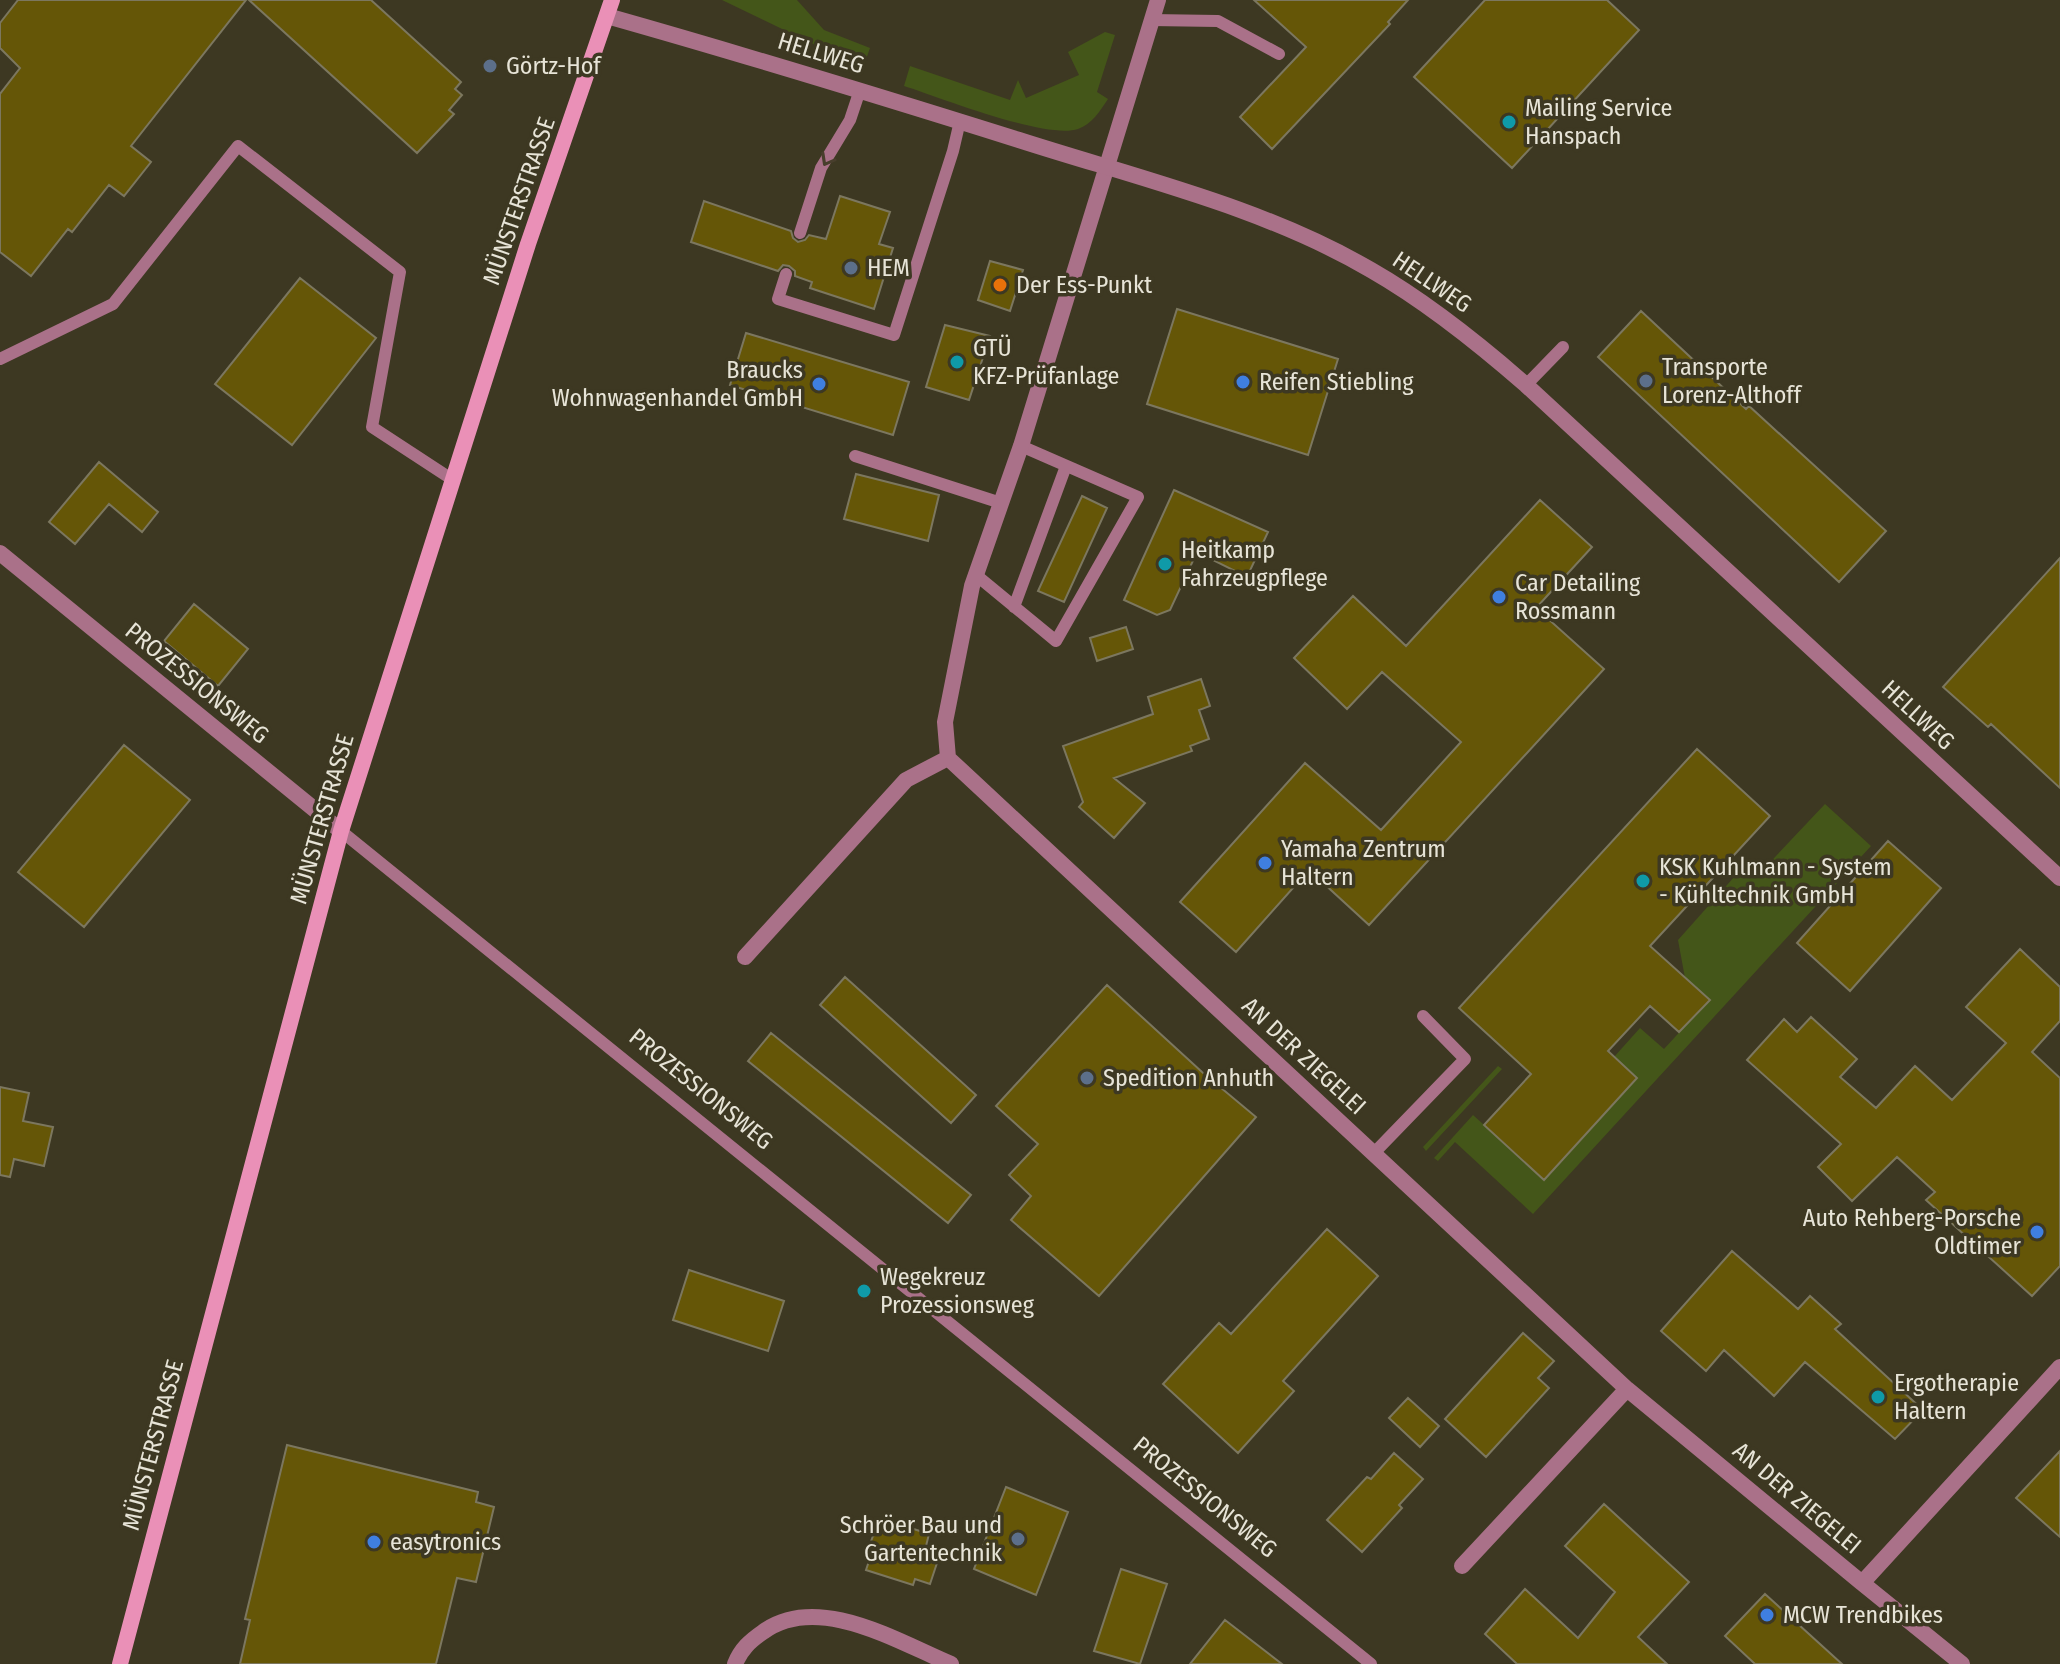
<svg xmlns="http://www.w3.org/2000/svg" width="2060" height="1664" font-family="'Fira Sans Condensed',sans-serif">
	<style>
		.green { fill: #445619 }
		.building { fill: #655607; stroke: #7c775f; stroke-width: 2 }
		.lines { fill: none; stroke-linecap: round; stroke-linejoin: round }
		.service { stroke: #aa7189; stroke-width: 12 }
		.minor { stroke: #aa7189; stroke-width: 16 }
		.tertiary { stroke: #aa7189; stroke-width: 16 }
		.secondary { stroke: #ea90b7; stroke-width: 16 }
		.oneway { stroke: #483e2c }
		.service-dot { fill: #5c6f8a; stroke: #3d3822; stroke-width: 3 }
		.culture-dot { fill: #0f9aa8; stroke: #3d3822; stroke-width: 3 }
		.food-dot { fill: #e8710a; stroke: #3d3822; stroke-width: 3 }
		.shop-dot { fill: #3f7fe0; stroke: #3d3822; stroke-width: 3 }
		.labels { text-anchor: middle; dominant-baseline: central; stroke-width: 7; stroke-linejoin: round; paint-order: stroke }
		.street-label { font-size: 24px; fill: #e7e4d7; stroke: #3d3822 }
		.poi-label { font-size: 24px; fill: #e7e4d7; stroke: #3d3822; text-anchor: start }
	</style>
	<rect width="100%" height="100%" fill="#3d3822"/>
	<!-- green -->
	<path class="green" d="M 722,0 L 797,0 L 824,30 L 870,48 L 863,68 Z
		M 1105,32 L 1115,35 L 1097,92 L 1108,99 C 1100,111 1092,124 1078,129 C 1046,140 939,97 904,86 L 910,66 L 1010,100 L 1018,80 L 1026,98 L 1079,75 L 1068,52 Z
		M 1825,804 L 1871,846 L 1533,1214 L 1455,1142 L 1438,1161 L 1434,1158 L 1473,1115 L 1544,1179 L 1637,1078 L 1614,1057 L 1640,1028 L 1664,1049 L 1709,1000 L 1685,978 L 1678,940 L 1735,876 L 1759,874 Z
		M 1498,1066 L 1502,1069 L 1426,1151 L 1423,1147 Z"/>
	<!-- building -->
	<path class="building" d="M 18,0 L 246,0 L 131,146 L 151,162 L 124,196 L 109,185 L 72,232 L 68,229 L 31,276 L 0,252 L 0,94 L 20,68 L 0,48 L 0,23 Z
		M 249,0 L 371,0 L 461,82 L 455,89 L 462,95 L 449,110 L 454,114 L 417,153 Z
		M 1254,0 L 1408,0 L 1388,22 L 1390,24 L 1272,149 L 1240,117 L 1306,47 Z
		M 1485,0 L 1607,0 L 1639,30 L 1512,168 L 1414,77 Z
		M 840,196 L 890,212 L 879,244 L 893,248 L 874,309 L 810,288 L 812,282 L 795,276 L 795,271 L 789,266 L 783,265 L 778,271 L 691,242 L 704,201 L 791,231 L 793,238 L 798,242 L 805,240 L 809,235 L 826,239 Z
		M 990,261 L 1023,270 L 1010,311 L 978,300 Z
		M 300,278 L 376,338 L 292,445 L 215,384 Z
		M 1177,309 L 1338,359 L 1308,455 L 1147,404 Z
		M 1641,311 L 1746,409 L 1749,406 L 1886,531 L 1839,582 L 1598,357 Z
		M 945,325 L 990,336 L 969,400 L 926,387 Z
		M 746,333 L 909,382 L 893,435 L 730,385 Z
		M 99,462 L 158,512 L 142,532 L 109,504 L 75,544 L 49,522 Z
		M 856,474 L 939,495 L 928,541 L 844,519 Z
		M 1174,490 L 1268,532 L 1247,577 L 1197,552 L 1170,610 L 1157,615 L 1124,600 Z
		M 1082,496 L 1107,508 L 1064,602 L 1038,591 Z
		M 1540,500 L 1592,547 L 1536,608 L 1604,669 L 1369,925 L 1309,870 L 1236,952 L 1180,902 L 1305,763 L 1381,830 L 1461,742 L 1382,672 L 1347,709 L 1294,658 L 1353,596 L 1406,646 Z
		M 2060,558 L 2060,788 L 1991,724 L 1988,727 L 1943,687 Z
		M 194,604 L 248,649 L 218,686 L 164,641 Z
		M 1126,627 L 1133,649 L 1097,661 L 1090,638 Z
		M 1201,679 L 1210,706 L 1199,710 L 1209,739 L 1190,746 L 1192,751 L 1114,778 L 1145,803 L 1114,838 L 1079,807 L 1083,802 L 1063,746 L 1153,714 L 1148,697 Z
		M 124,745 L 190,800 L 84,927 L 18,872 Z
		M 1697,749 L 1770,816 L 1650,946 L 1710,1000 L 1679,1032 L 1650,1006 L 1608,1051 L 1637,1078 L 1544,1180 L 1484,1125 L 1531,1074 L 1459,1008 Z
		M 1888,841 L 1941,888 L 1850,991 L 1797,943 Z
		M 2020,949 L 2060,987 L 2060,1021 L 2032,1052 L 2060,1078 L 2060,1266 L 2032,1296 L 1926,1200 L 1935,1192 L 1897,1157 L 1852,1201 L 1818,1167 L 1841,1144 L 1747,1060 L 1784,1019 L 1797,1032 L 1811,1017 L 1857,1059 L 1840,1077 L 1876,1108 L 1915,1066 L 1952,1100 L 2006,1043 L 1966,1007 Z
		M 845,977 L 976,1095 L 951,1123 L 820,1005 Z
		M 1107,985 L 1202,1072 L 1256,1117 L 1099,1296 L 1011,1220 L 1031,1196 L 1009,1175 L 1038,1144 L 996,1106 Z
		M 771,1033 L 971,1195 L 948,1223 L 748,1061 Z
		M 0,1087 L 29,1093 L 23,1121 L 53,1127 L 44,1166 L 14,1159 L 10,1177 L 0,1175 Z
		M 1327,1229 L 1378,1276 L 1283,1381 L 1294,1391 L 1238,1453 L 1163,1384 L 1219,1323 L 1231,1334 Z
		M 1732,1251 L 1798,1309 L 1810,1296 L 1841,1324 L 1835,1329 L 1923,1410 L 1895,1439 L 1805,1362 L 1774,1396 L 1724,1350 L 1706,1371 L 1661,1331 Z
		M 689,1270 L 784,1301 L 768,1351 L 673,1320 Z
		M 1523,1333 L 1554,1361 L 1538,1378 L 1549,1388 L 1486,1457 L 1445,1419 Z
		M 1408,1398 L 1439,1426 L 1420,1447 L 1389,1418 Z
		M 287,1445 L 478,1492 L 476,1502 L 494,1507 L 476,1582 L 457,1578 L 436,1664 L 240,1664 L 250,1620 L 245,1619 Z
		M 2060,1451 L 2060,1537 L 2016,1498 Z
		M 1394,1453 L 1423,1479 L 1399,1505 L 1402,1508 L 1362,1552 L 1327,1520 L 1367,1477 L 1371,1479 Z
		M 1006,1487 L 1068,1512 L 1036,1595 L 974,1569 Z
		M 1604,1504 L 1689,1582 L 1638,1637 L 1667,1664 L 1517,1664 L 1485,1634 L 1525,1589 L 1578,1638 L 1615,1592 L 1565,1546 Z
		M 883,1519 L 929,1534 L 926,1546 L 941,1551 L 930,1584 L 915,1579 L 913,1585 L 866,1570 L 872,1552 L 869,1547 L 873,1536 L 878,1533 Z
		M 1121,1569 L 1167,1584 L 1140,1664 L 1094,1651 Z
		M 1765,1594 L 1842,1664 L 1755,1664 L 1725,1636 Z
		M 1225,1620 L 1282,1664 L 1190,1664 Z"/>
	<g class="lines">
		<!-- service -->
		<path class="service" d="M 1151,20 L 1218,21 L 1279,54
			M 800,233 L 821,168 L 850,120 L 860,90
			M 786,274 L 778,299 L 894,335 L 953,151 L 960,121
			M 0,359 L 113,304 L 238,146 L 400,272 L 372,427 L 453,480
			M 1526,385 L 1563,347
			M 855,456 L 1001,503
			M 976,575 L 1056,641 L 1138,497 L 1021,446
			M 1014,607 L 1066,466
			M 341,831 L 1371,1664
			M 1374,1153 L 1465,1059 L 1423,1016"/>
		<!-- minor -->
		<path class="minor" d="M 1158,0 L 1021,446 L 972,586 L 945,722 L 948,758 L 1627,1389 L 1862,1583 L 2060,1367
			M 0,553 L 341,831
			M 745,957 L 906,780 L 948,758
			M 1462,1566 L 1627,1389
			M 1862,1583 L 1962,1664
			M 735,1664 C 741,1649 750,1641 763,1632 C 818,1592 898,1642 951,1664"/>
		<!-- tertiary -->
		<path class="tertiary" d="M 607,16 C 745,55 882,97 1019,140 C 1137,178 1263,207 1371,270 C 1427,302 1478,343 1526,385 L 2060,878"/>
		<!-- secondary -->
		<path class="secondary" d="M 120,1664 L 341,831 L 528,244 L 612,0"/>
	</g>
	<!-- one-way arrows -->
	<defs><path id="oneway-chevron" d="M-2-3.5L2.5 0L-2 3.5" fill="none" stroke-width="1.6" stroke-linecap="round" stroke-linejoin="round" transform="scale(2)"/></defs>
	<use class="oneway" href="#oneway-chevron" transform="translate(827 160) rotate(119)"/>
	<!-- markers -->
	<g class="service-dot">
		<circle cx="490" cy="66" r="8"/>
		<circle cx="851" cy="268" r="8"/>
		<circle cx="1646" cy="381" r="8"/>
		<circle cx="1087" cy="1078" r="8"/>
		<circle cx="1018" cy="1539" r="8"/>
	</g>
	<g class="culture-dot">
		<circle cx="1509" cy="122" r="8"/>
		<circle cx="957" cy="362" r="8"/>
		<circle cx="1165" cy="564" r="8"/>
		<circle cx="1643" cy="881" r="8"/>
		<circle cx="864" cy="1291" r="8"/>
		<circle cx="1878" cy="1397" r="8"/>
	</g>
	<circle class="food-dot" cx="1000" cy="285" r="8"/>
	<g class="shop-dot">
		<circle cx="1243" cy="382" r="8"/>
		<circle cx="819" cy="384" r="8"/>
		<circle cx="1499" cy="597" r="8"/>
		<circle cx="1265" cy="863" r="8"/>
		<circle cx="2037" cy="1232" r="8"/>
		<circle cx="374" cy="1542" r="8"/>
		<circle cx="1767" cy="1615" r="8"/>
	</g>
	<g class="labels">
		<!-- street labels -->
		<g class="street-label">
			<text transform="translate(821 53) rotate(17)">HELLWEG</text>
			<text transform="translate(519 201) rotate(-71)">MÜNSTERSTRASSE</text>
			<text transform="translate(1432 282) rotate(34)">HELLWEG</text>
			<text transform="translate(197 683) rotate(39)">PROZESSIONSWEG</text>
			<text transform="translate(1918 715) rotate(43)">HELLWEG</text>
			<text transform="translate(322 819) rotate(-74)">MÜNSTERSTRASSE</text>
			<text transform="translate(1304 1056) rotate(43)">AN DER ZIEGELEI</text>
			<text transform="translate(701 1089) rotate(39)">PROZESSIONSWEG</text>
			<text transform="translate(153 1445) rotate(-75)">MÜNSTERSTRASSE</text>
			<text transform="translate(1205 1497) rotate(39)">PROZESSIONSWEG</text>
			<text transform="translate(1797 1498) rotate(40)">AN DER ZIEGELEI</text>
		</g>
		<!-- poi labels -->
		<g class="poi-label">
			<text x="506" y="66">Görtz-Hof</text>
			<text x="1525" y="108">Mailing Service<tspan x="1525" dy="28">Hanspach</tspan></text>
			<text x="867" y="268">HEM</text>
			<text x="1016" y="285">Der Ess-Punkt</text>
			<text x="973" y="348">GTÜ<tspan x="973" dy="28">KFZ-Prüfanlage</tspan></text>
			<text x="1662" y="367">Transporte<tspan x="1662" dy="28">Lorenz-Althoff</tspan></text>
			<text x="803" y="370" text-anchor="end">Braucks<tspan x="803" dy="28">Wohnwagenhandel GmbH</tspan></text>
			<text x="1259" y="382">Reifen Stiebling</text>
			<text x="1181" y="550">Heitkamp<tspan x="1181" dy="28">Fahrzeugpflege</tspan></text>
			<text x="1515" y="583">Car Detailing<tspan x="1515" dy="28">Rossmann</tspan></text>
			<text x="1281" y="849">Yamaha Zentrum<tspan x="1281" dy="28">Haltern</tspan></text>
			<text x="1659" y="867">KSK Kuhlmann - System<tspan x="1659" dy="28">- Kühltechnik GmbH</tspan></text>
			<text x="1103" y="1078">Spedition Anhuth</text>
			<text x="2021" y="1218" text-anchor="end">Auto Rehberg-Porsche<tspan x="2021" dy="28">Oldtimer</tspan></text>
			<text x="880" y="1277">Wegekreuz<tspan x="880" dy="28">Prozessionsweg</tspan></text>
			<text x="1894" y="1383">Ergotherapie<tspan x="1894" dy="28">Haltern</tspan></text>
			<text x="1002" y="1525" text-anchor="end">Schröer Bau und<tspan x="1002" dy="28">Gartentechnik</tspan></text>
			<text x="390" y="1542">easytronics</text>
			<text x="1783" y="1615">MCW Trendbikes</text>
		</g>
	</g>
</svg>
